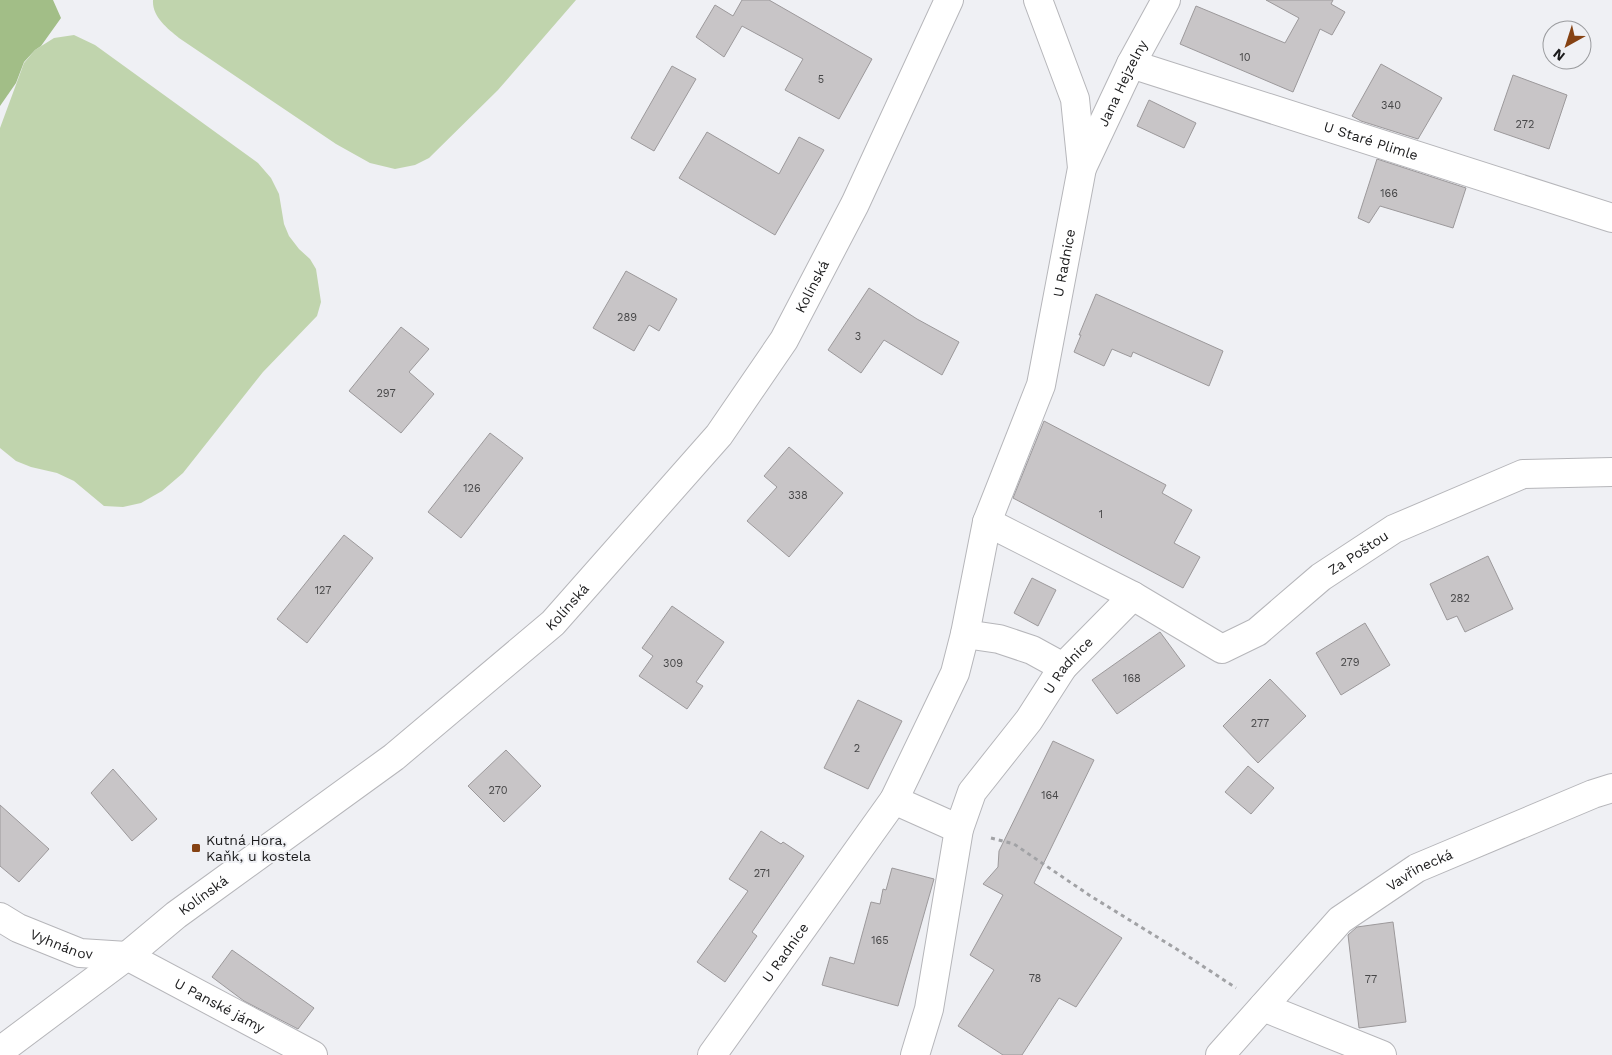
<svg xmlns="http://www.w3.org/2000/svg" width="1612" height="1055" font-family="'Work Sans',sans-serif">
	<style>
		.green { fill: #c0d4ad }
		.forest { fill: #a2be87 }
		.building { fill: #c8c5c7; stroke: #9c999b }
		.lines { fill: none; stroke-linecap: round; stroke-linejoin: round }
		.minor-casing { stroke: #b6b6ba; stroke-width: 30 }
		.path { stroke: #a1a2a5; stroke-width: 3; stroke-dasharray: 4 4; stroke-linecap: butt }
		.minor { stroke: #fff; stroke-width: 28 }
		.poi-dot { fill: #854213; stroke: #eff0f4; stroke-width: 2 }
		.labels { text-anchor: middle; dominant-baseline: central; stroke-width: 4; stroke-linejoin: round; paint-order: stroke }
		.number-label { font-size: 11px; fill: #464647 }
		.street-label { font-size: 14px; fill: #1b1b1c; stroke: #eff0f4 }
		.poi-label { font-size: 14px; fill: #1b1b1c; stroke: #eff0f4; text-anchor: start }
	</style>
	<rect width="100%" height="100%" fill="#eff0f4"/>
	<!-- green -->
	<path class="green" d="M 153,0 L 576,0 L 498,90 L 429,158 L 415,165 L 395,169 L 370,163 L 336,144 L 179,38 C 167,28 152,17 153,0 Z
		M 74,35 L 95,45 L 258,163 L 271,178 L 279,194 L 284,224 L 289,236 L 299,249 L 310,259 L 316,269 L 321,302 L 317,316 L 263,372 L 183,473 L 162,491 L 141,503 L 123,507 L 104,506 L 74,481 L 57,473 L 31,467 L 16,461 L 0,448 L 0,128 L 24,63 L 35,50 L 54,38 Z"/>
	<!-- forest -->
	<path class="forest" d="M 0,0 L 53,0 L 61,18 L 41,46 L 35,50 L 24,62 L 16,83 L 0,106 Z"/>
	<!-- building -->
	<path class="building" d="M 742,0 L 769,0 L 872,59 L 839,119 L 785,90 L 803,59 L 742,26 L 724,57 L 696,37 L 715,5 L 733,16 Z
		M 1266,0 L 1333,0 L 1331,4 L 1345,12 L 1332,35 L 1320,29 L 1293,92 L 1180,44 L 1196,6 L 1285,43 L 1299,18 Z
		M 1381,64 L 1442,98 L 1418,139 L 1361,121 L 1352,116 Z
		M 672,66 L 696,79 L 654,151 L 631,138 Z
		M 1513,75 L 1567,95 L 1549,149 L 1494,130 Z
		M 1149,100 L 1196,123 L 1184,148 L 1137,126 Z
		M 707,132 L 779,174 L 799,137 L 824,150 L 775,235 L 679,178 Z
		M 1377,159 L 1466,188 L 1453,228 L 1380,206 L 1369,223 L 1358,218 Z
		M 626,271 L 677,299 L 659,331 L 649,325 L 634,351 L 593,328 Z
		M 869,288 L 917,319 L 959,342 L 942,375 L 884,340 L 861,373 L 828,350 Z
		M 1096,294 L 1223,351 L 1209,386 L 1133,352 L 1131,357 L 1112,349 L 1104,366 L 1074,352 L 1081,335 L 1079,335 Z
		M 401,327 L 429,349 L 409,372 L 434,394 L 401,433 L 349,391 Z
		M 1044,421 L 1166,485 L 1162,493 L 1192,510 L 1174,543 L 1200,557 L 1183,588 L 1013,498 Z
		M 490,433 L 523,458 L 461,538 L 428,512 Z
		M 789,447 L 843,493 L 789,557 L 747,521 L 777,487 L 764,476 Z
		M 344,535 L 373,558 L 307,643 L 277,619 Z
		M 1488,556 L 1513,609 L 1465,632 L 1457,616 L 1447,620 L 1430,584 Z
		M 1032,578 L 1056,590 L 1038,626 L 1014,613 Z
		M 672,606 L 724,642 L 696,682 L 703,686 L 687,709 L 639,676 L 653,656 L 642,648 Z
		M 1365,623 L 1390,665 L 1341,695 L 1316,653 Z
		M 1160,632 L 1185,666 L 1117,714 L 1092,680 Z
		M 1270,679 L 1306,716 L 1258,763 L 1223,726 Z
		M 858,700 L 902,721 L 868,789 L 824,768 Z
		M 1053,741 L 1094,760 L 1034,883 L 1122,938 L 1076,1007 L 1059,998 L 1022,1055 L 1003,1055 L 958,1026 L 994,970 L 970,955 L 1003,895 L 983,884 L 998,867 L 999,851 Z
		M 506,750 L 541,786 L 504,822 L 468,786 Z
		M 1248,766 L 1274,788 L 1251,814 L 1225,792 Z
		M 113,769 L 157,819 L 132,841 L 91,793 Z
		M 0,805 L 49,849 L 19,882 L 0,866 Z
		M 761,831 L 781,844 L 783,842 L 804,856 L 752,932 L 757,936 L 725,982 L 697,962 L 748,891 L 729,879 Z
		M 892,868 L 934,879 L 898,1006 L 822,985 L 830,957 L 854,964 L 871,902 L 880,904 L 883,889 L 886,890 Z
		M 1393,922 L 1406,1022 L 1359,1028 L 1348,935 L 1357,927 Z
		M 232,950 L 314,1008 L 298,1029 L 244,1001 L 212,977 Z"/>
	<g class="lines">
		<!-- minor casing -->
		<g class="minor-casing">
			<g id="minor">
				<path id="s1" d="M 1131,64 L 1612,218"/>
				<path id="s2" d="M 1082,168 L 1131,64 L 1166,0"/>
				<path id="s3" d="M 987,522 L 1133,596 L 1222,649 L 1257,632 L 1321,577 L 1394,529 L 1523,474 L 1612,472"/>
				<path d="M 965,634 L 999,639 L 1032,650 L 1063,667"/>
				<path d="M 894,800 L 959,829"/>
				<path id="s4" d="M 0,917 L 18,928 L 80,953 L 127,956 L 313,1055"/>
				<path d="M 1263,1007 L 1382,1055"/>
				<path id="s5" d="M 0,1051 L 127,956 L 176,915 L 394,757 L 553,623 L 719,435 L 784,340 L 855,204 L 949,0"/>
				<path id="s6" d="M 712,1055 L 894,800 L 955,673 L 965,634 L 987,522 L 1041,385 L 1082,168 L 1075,99 L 1038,0"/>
				<path id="s7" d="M 915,1055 L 929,1009 L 959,829 L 972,792 L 1029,720 L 1063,667 L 1133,596"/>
				<path id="s8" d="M 1220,1055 L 1340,920 L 1417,868 L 1593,794 L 1612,788"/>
			</g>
		</g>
		<!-- path -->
		<path class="path" d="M 991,838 L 1014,844 L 1089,895 L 1183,953 L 1236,988"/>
		<!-- minor -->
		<use href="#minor" class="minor"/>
	</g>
	<!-- markers -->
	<rect class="poi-dot" x="191" y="843" width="10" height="10" rx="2.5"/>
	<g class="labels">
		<!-- number labels -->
		<g class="number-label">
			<text x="1245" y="57">10</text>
			<text x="821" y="79">5</text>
			<text x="1391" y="105">340</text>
			<text x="1525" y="124">272</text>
			<text x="1389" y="193">166</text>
			<text x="627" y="317">289</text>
			<text x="858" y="336">3</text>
			<text x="386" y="393">297</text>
			<text x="472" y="488">126</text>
			<text x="798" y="495">338</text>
			<text x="1101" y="514">1</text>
			<text x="323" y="590">127</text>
			<text x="1460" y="598">282</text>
			<text x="1350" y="662">279</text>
			<text x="673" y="663">309</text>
			<text x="1132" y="678">168</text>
			<text x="1260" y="723">277</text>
			<text x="857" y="748">2</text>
			<text x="498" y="790">270</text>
			<text x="1050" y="795">164</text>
			<text x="762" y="873">271</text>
			<text x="880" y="940">165</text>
			<text x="1035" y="978">78</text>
			<text x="1371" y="979">77</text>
		</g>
		<!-- street labels -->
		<g class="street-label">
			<text stroke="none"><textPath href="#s2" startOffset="94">Jana Hejzelny</textPath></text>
			<text stroke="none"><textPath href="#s1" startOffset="252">U Staré Plimle</textPath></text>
			<text stroke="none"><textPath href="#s6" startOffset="880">U Radnice</textPath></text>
			<text stroke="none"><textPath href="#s5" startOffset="1126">Kolínská</textPath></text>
			<text stroke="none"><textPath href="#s3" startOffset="435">Za Poštou</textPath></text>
			<text stroke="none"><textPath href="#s5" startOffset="721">Kolínská</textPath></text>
			<text stroke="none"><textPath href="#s7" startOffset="429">U Radnice</textPath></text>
			<text stroke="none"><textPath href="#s8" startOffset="275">Vavřinecká</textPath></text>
			<text stroke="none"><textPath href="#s5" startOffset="256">Kolínská</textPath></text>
			<text stroke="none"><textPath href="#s4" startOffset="68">Vyhnánov</textPath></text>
			<text stroke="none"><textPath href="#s6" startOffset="126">U Radnice</textPath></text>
			<text stroke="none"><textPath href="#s4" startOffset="240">U Panské jámy</textPath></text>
		</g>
		<!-- poi labels -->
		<g class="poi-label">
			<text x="206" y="840">Kutná Hora,<tspan x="206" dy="16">Kaňk, u kostela</tspan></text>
		</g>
	</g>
	<!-- north arrow -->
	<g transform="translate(1567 45) rotate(219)"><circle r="24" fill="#eff0f4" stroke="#9a9b9e"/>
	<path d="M0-4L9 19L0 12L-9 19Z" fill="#854213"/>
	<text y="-8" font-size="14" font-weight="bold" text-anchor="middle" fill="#1b1b1c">N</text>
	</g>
</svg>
